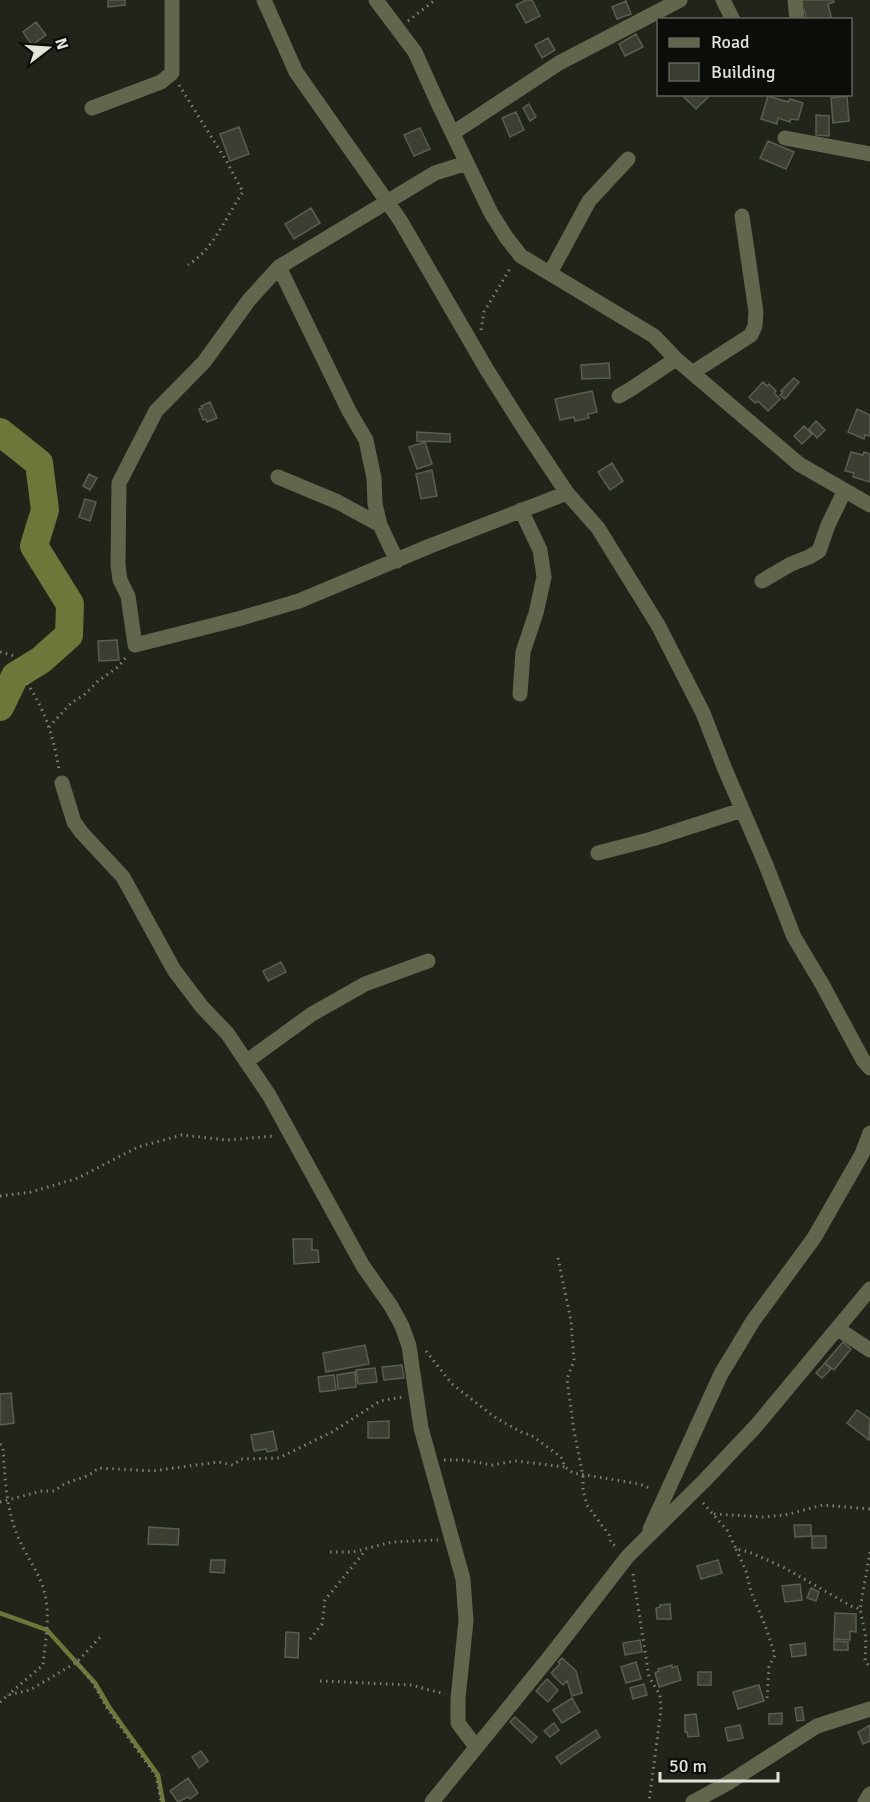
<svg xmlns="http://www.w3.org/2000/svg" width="870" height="1802" font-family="Signika,sans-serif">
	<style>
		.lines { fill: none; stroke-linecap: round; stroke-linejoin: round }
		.stream { stroke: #6c7839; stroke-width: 4.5 }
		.river { stroke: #6c7839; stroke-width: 28 }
		.building { fill: #3b3e31; stroke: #5a5d50; stroke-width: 1.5 }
		.path { stroke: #7e8076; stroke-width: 3; stroke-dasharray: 1.5 4.5; stroke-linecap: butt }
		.minor { stroke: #61674d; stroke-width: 15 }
	</style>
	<rect width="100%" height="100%" fill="#212418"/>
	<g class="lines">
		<!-- stream -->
		<path class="stream" d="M 0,1613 L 47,1630 L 95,1683 L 109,1707 L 158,1775 L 163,1802"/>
		<!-- river -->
		<path class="river" d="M 0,432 L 39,463 L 45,510 L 34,546 L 70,604 L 69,635 L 41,660 L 15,676 L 0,707"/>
	</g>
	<!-- building -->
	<path class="building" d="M 108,0 L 125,0 L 125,5 L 108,7 Z
		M 526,0 L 532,0 L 540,16 L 526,23 L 516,5 Z
		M 802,0 L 833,0 L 834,2 L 828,4 L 832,20 L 807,20 L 804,10 L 801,11 Z
		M 626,1 L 631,14 L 617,19 L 612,7 Z
		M 36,22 L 46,35 L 32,45 L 23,32 Z
		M 636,34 L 643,47 L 625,56 L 619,44 Z
		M 548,38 L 555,50 L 542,58 L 535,45 Z
		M 685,94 L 708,94 L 709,96 L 696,109 L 683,96 Z
		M 768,96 L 788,102 L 790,99 L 803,103 L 798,120 L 791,119 L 790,122 L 778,118 L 777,124 L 761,119 Z
		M 847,96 L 849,121 L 833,123 L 831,98 Z
		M 529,104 L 536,117 L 530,121 L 523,108 Z
		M 516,112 L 524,130 L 510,137 L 502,118 Z
		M 816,115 L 829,116 L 829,136 L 816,135 Z
		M 239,127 L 249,154 L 230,161 L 220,134 Z
		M 420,128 L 430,149 L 414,156 L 404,135 Z
		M 768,141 L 794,152 L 786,169 L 760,158 Z
		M 311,208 L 320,223 L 294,239 L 285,224 Z
		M 609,363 L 610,378 L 582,379 L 581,365 Z
		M 794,378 L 799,382 L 785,399 L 780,395 L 783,392 L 781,391 Z
		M 763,382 L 767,386 L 769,384 L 776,391 L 774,393 L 780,399 L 768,411 L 758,401 L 755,403 L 749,397 Z
		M 592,391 L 597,412 L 588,414 L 589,418 L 575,421 L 574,417 L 560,420 L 555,399 Z
		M 210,402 L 217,418 L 207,422 L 206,419 L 203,420 L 199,409 L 202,408 L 201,406 Z
		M 857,409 L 870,415 L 870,433 L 869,436 L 865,435 L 864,439 L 848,432 Z
		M 816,421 L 825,430 L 817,438 L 809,429 Z
		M 804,426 L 812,434 L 802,444 L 794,436 Z
		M 417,432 L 450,434 L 450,442 L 417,441 Z
		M 425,442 L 432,464 L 417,469 L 409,447 Z
		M 851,452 L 863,455 L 864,452 L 870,454 L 870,482 L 853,477 L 854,473 L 845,471 Z
		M 612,463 L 623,481 L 610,490 L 598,472 Z
		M 432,470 L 437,496 L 421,499 L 416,474 Z
		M 89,474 L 97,478 L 90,490 L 83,486 Z
		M 85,499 L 96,502 L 90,521 L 79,517 Z
		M 117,640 L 119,660 L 99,661 L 98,641 Z
		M 281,962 L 286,972 L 268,981 L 263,971 Z
		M 293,1239 L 312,1239 L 312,1250 L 318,1250 L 319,1262 L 294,1264 Z
		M 843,1342 L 851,1349 L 834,1370 L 825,1363 Z
		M 365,1345 L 369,1364 L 326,1372 L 323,1353 Z
		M 825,1363 L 831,1369 L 822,1378 L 816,1373 Z
		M 402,1365 L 404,1378 L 384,1380 L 382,1367 Z
		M 375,1368 L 377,1382 L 358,1384 L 356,1370 Z
		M 355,1372 L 356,1387 L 338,1389 L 337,1375 Z
		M 334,1375 L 336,1390 L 320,1392 L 318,1377 Z
		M 11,1393 L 14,1423 L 0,1425 L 0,1394 Z
		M 857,1410 L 870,1419 L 869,1440 L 847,1423 Z
		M 389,1421 L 389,1438 L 368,1438 L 368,1422 Z
		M 273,1431 L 277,1450 L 267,1452 L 266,1449 L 254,1451 L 251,1435 Z
		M 794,1525 L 811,1525 L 811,1536 L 795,1537 Z
		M 149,1527 L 179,1529 L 178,1545 L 148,1544 Z
		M 812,1536 L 826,1536 L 826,1548 L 812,1548 Z
		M 211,1560 L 225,1560 L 224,1573 L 210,1572 Z
		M 718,1560 L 722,1573 L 701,1579 L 697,1566 Z
		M 800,1584 L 802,1600 L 785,1602 L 782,1586 Z
		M 811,1588 L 819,1592 L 816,1601 L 807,1598 Z
		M 670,1604 L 671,1619 L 657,1619 L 656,1608 L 660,1607 L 660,1605 Z
		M 835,1613 L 856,1614 L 856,1632 L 850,1631 L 850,1640 L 834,1639 Z
		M 286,1632 L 299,1633 L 298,1658 L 285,1657 Z
		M 640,1640 L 642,1652 L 625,1655 L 623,1643 Z
		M 834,1641 L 848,1642 L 848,1650 L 834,1650 Z
		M 805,1643 L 806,1655 L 792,1657 L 790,1645 Z
		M 562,1658 L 576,1671 L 582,1693 L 572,1696 L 567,1681 L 563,1685 L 551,1673 L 560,1664 L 558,1662 Z
		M 636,1662 L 641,1679 L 626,1683 L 621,1667 Z
		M 672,1665 L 672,1668 L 677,1666 L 681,1680 L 659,1687 L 655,1673 L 659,1671 L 658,1669 Z
		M 698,1672 L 711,1672 L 711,1685 L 698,1685 Z
		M 547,1679 L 558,1690 L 548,1702 L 536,1691 Z
		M 644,1684 L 647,1695 L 633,1699 L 630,1688 Z
		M 759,1685 L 764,1701 L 738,1709 L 733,1692 Z
		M 572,1698 L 580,1712 L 562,1723 L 553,1710 Z
		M 802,1707 L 804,1720 L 797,1721 L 795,1708 Z
		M 782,1713 L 782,1724 L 769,1724 L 769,1714 Z
		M 696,1714 L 699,1736 L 688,1737 L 687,1732 L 685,1732 L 685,1715 Z
		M 515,1717 L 537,1737 L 532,1743 L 510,1722 Z
		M 554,1723 L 559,1730 L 550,1737 L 544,1731 Z
		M 740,1725 L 743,1738 L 728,1741 L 725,1728 Z
		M 870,1725 L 870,1741 L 863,1744 L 858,1732 Z
		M 596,1730 L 600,1737 L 561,1764 L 556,1757 Z
		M 201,1751 L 208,1761 L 199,1768 L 192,1757 Z
		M 188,1778 L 198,1793 L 190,1799 L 188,1797 L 178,1802 L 170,1791 Z"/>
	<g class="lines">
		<!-- path -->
		<path class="path" d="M 408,21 L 435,0
			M 179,85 L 227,162 L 243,192 C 226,216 214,249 188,265
			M 481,330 L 484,312 L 511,267
			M 0,652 L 15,656
			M 27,683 C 45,710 54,738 59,770
			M 49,727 L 71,703 L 84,695 L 98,681 L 118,667 L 127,656
			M 0,1196 L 31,1192 L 78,1178 L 138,1147 L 182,1135 L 227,1140 L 274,1136
			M 558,1258 L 571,1321 L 574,1361 L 567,1379 L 574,1431 L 583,1476 L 583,1490 L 587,1505 L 609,1535 L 611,1543 L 617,1547
			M 426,1351 L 452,1384 L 496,1418 L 523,1433 L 531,1435 L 561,1457 L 565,1467 L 573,1473 L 640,1484 L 652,1489
			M 0,1444 L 3,1447 C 5,1479 6,1508 18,1537 C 26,1556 39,1572 44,1591 C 51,1614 45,1642 43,1665 L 8,1695
			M 444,1460 L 464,1460 L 492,1465 L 516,1461 L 565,1467
			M 0,1502 L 42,1491 L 55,1491 C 69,1477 83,1483 98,1468 L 152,1471 L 218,1462 L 233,1465 L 241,1459 L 279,1458 L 332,1432 L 380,1401 L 402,1397
			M 703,1503 L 727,1530 L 736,1549 L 749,1552 L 783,1567 L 851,1606 L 860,1609
			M 714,1514 L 762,1517 L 785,1515 L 823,1505 L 870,1509
			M 736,1549 L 746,1571 L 751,1592 L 765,1625 L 775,1655 L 769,1667 L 767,1698
			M 330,1552 L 353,1552 L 392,1542 L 438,1540
			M 870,1552 L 860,1609 L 866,1638 L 865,1661 L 870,1667
			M 633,1574 L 649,1677 L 660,1695 L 661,1710 L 649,1802
			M 310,1639 L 322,1624 L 325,1600 L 365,1551
			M 77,1662 L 93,1683 L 107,1708 L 156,1776 L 161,1802
			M 320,1681 L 411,1685 L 445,1694
			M 0,1702 L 8,1695 L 30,1690 L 77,1662 L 103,1634"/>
		<!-- minor -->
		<path class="minor" d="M 264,0 L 296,72 L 400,220 L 487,370 L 523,427 L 567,493 L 598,528 L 658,625 L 703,713 L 724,767 L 766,865 L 794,937 L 822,984 L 863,1060 L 870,1068
			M 376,0 L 415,52 L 437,101 L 491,213 L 506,237 L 521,256 L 654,336 L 676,359 L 799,464 L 870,505
			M 723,0 L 733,20
			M 795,0 L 797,20
			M 92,108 L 161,82 L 172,73 L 172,0
			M 453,133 L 559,63 L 680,0
			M 785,138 L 870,154
			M 467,163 L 435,173 L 279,267 L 249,300 L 204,362 L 156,411 L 119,483 L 118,565 L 120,580 L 128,596 L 135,645 L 238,619 L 299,601 L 430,546 L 567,493
			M 279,267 L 349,411 L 366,440 L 374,478 L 375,504 L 380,525 L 397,561
			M 550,273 L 589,201 L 628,159
			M 692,373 L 751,335 L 755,326 L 756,312 L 742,216
			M 619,396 L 631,389 L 676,359
			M 278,477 L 338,502 L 380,525
			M 762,581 L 791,564 L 809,557 L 819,551 L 828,525 L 844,492
			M 520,694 L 523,652 L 536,613 L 544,577 L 540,550 L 521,510
			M 62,783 L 74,822 L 82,833 L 123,877 L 174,970 L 202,1007 L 227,1033 L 269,1095 L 363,1266 L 391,1306 L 402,1326 L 409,1346 L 421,1428 L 463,1579 L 466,1621 L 458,1698 L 458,1723 L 476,1747
			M 598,853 L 652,839 L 742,810
			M 247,1061 L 312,1014 L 365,984 L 428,961
			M 838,1329 L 870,1350
			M 650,1529 L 721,1374 L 753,1321 L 814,1238 L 862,1154 L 870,1133
			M 432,1802 L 552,1654 L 628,1556 L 704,1481 L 756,1426 L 870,1289
			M 693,1802 L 728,1783 L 817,1726 L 870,1709
			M 865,1802 L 870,1794"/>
	</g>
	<!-- legend -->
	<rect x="657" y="18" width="195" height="78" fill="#0b0d08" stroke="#61635d" stroke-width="1.5"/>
	<rect x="669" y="38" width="30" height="9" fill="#61674d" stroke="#61635d" stroke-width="1.5"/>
	<text x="711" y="48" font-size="18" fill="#e2e4dc">Road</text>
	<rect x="669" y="63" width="30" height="18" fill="#3b3e31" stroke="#61635d" stroke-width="1.5"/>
	<text x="711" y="78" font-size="18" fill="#e2e4dc">Building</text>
	<!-- north arrow -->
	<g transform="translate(48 48) rotate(73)" stroke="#0b0d08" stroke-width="4.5" paint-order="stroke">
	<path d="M0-4.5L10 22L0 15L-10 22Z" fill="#e2e4dc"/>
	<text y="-9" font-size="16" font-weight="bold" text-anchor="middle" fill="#e2e4dc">N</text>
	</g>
	<!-- scale -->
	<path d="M660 1772v9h118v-9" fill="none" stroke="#e2e4dc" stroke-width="3"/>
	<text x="669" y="1772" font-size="18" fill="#e2e4dc" stroke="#0b0d08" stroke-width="4.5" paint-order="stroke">50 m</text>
</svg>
